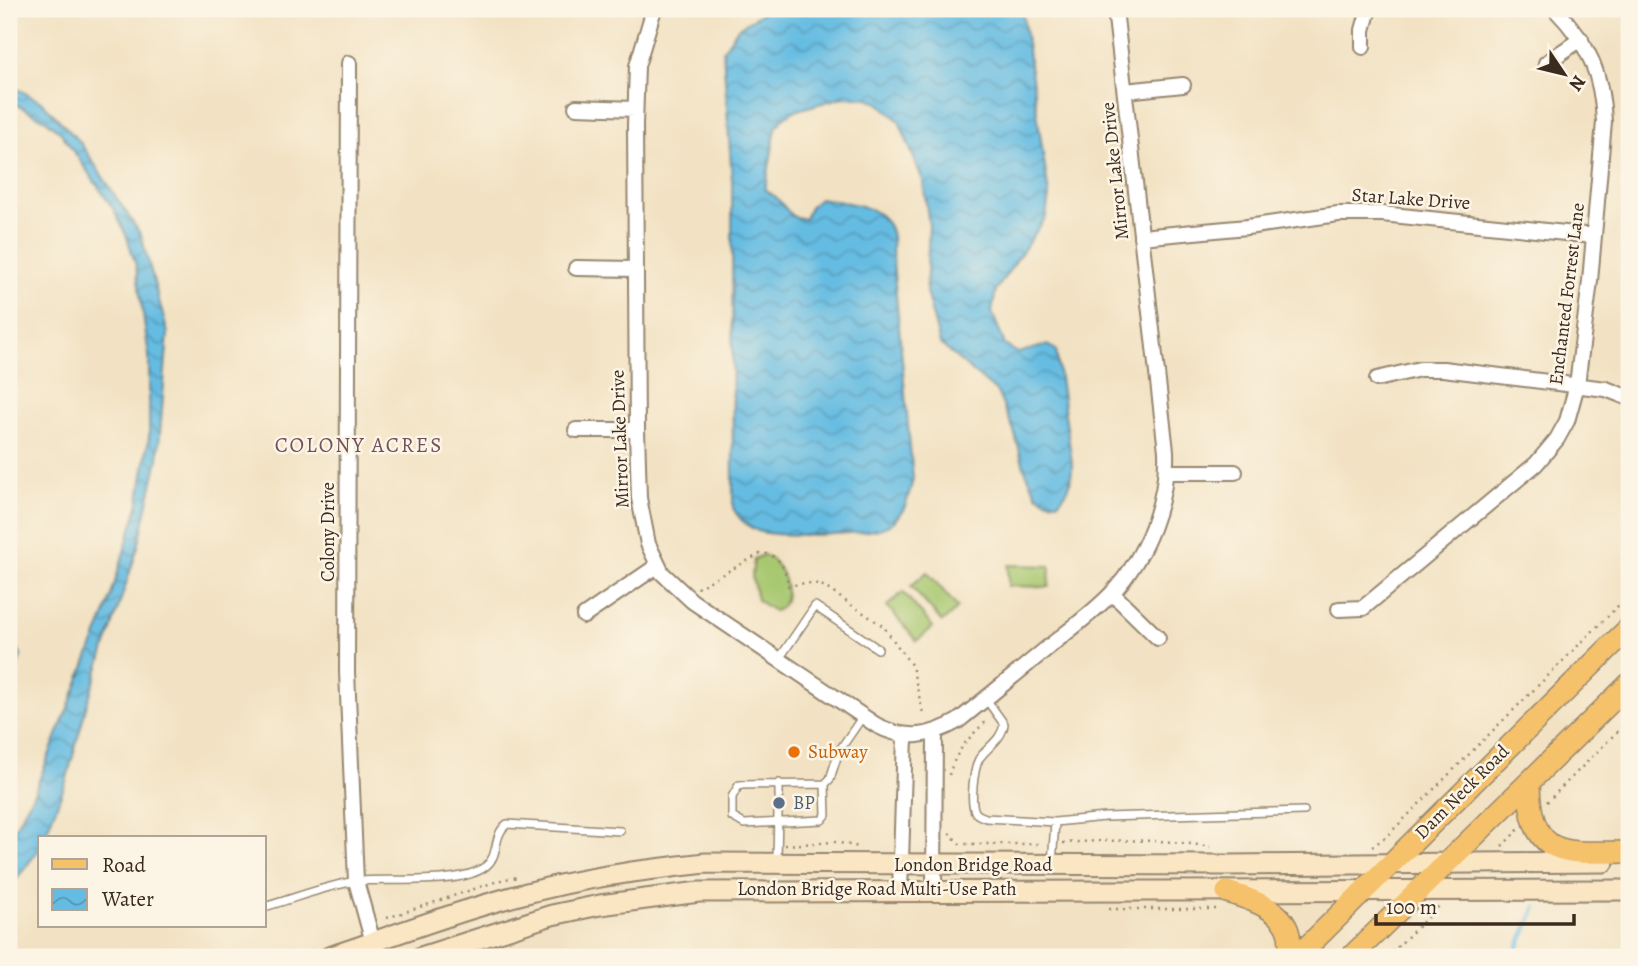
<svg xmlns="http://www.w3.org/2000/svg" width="1638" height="966" font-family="Alegreya,serif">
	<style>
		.green { fill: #a7c76f; stroke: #717846; stroke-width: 2 }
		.water { fill: url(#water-waves); stroke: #507380; stroke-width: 2 }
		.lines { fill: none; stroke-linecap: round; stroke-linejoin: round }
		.stream { stroke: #65bce2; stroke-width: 4.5 }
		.lane-casing { stroke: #968670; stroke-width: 10 }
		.street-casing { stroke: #968670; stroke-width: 18 }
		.secondary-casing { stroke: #968670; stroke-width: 23 }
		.primary-casing { stroke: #968670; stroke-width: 24 }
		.path { stroke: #968670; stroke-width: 2.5; stroke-dasharray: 2 5; stroke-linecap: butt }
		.lane { stroke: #fff; stroke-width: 7 }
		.street { stroke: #fff; stroke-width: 14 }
		.secondary { stroke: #fbe6c4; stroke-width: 19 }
		.primary { stroke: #f5c16b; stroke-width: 21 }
		.food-dot { fill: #e8710a; stroke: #fcf5e5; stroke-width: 2.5 }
		.service-dot { fill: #5c6f8a; stroke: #fcf5e5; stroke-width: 2.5 }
		.labels { text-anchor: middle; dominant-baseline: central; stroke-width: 5; stroke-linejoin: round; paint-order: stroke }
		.street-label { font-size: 19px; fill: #3b2a1e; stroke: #fcf5e5 }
		.food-label { font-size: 19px; fill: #c56008; stroke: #fcf5e5; text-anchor: start }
		.service-label { font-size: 19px; fill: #4e5e75; stroke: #fcf5e5; text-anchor: start }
		.neighbourhood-label { font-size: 21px; letter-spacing: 2px; fill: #73505b; stroke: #fcf5e5 }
	</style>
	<defs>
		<pattern id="water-waves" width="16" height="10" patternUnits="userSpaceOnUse" patternTransform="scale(1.75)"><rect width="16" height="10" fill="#65bce2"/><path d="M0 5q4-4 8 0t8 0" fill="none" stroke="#5499b7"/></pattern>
	</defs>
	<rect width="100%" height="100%" fill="#fcf5e5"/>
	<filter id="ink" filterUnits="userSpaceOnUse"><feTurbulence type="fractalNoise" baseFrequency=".0143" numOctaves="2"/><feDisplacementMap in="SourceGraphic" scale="14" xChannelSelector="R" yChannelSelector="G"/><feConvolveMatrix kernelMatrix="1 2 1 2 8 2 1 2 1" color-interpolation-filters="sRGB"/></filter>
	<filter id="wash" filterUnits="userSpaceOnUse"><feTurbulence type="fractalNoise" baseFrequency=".00686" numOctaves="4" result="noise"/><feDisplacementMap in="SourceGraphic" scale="28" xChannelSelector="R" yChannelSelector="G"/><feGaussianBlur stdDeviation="1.57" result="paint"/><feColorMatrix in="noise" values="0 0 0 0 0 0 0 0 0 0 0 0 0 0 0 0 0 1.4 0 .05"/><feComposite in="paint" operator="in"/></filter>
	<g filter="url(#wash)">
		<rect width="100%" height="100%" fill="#f2e2c3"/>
		<!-- green -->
		<path class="green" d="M 763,555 C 785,560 796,607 774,611 L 757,600 L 752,576 L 754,559 Z
			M 1008,565 L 1050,566 L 1049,587 L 1008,586 Z
			M 927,572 L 958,608 L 942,622 L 911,586 Z
			M 903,592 L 933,627 L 917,641 L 887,606 Z"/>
		<!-- water -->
		<path class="water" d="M 779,9 L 1022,9 L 1049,195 L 1046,217 L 996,290 L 992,312 L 1005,345 L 1018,353 L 1047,345 L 1056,350 L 1072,463 C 1072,479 1070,491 1058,502 L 1048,501 L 1037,495 L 1025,470 L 1013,428 L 997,392 L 940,344 L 926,292 L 929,225 L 923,181 L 899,121 L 879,103 L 868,98 L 843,97 L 794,111 L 783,118 L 776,128 L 765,190 L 776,197 L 792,216 L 805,219 L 810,207 L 820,198 C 854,205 897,204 892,251 L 913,479 C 908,498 906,514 889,525 C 872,536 780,537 761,532 C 748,528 739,519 733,508 L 732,181 L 723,50 L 738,28 L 767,10 Z
			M 9,84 L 43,103 L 80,142 L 141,235 L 168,333 L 158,459 L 138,547 L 87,704 L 66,782 L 44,838 L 40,838 L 40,848 L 9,889 L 9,839 L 34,793 L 105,615 L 138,506 L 149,437 L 149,356 L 136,266 L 127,237 L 114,210 L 61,133 L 46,120 L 9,101 Z
			M 9,631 L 21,655 L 9,694 Z"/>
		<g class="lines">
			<!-- stream -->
			<path class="stream" d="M 1514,957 L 1536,907"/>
		</g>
	</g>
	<g filter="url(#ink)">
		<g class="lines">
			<!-- lane casing -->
			<g class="lane-casing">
				<path id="lane" d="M 779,659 L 815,606 L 878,649
					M 986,699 L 1004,724 C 1002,740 987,747 979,759 C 974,769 969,804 976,813 C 978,815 983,817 986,818 L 1055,822 L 1105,817 L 1304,811
					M 825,784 L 826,815 L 822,820 L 744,824 L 732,817 L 732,797 L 739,785 L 825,784 L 830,779 L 839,751 L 863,716
					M 779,796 L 779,783
					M 777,861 L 778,811
					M 1052,864 L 1055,822
					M 264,907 C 293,899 330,884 358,881 C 391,878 461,886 486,866 C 500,855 492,836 507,824 L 620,831"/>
			</g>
			<!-- street casing -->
			<g class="street-casing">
				<path id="street" d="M 654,9 L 637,66 L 635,125 L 637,430 L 639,498 L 648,544 L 662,573 L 692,601 L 876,725 C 906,741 930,737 958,721 C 988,697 1017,673 1046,649 C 1068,631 1092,614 1112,593 C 1146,557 1168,501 1166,451 L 1115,9
					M 1363,47 L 1363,30 L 1369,9
					M 349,63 L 347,672 L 356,881 L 377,957
					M 1546,63 L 1581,39
					M 1125,91 L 1183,85
					M 576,107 L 635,109
					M 1141,237 L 1247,227 L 1338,214 L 1382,214 L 1594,236
					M 576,268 L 635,269
					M 1377,379 L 1420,369 L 1443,369 L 1606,389 L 1629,398
					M 576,430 L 637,430
					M 1167,472 L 1235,472
					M 1112,593 L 1158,638
					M 1339,609 L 1363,608 L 1536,464 L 1557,439 L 1567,421 L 1577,385 L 1590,281 L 1604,122 C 1602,74 1589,44 1555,9
					M 584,616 L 657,566
					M 934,891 L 935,733
					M 900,892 L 905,736"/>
			</g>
			<!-- secondary casing -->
			<g class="secondary-casing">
				<path id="secondary" d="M 329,957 C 401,933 473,905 547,888 C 599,875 653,869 706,863 L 1227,865 L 1604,862
					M 421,957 L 552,915 L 600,905 L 699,892 L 1629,890"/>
			</g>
			<!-- primary casing -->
			<g class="primary-casing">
				<path id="primary" d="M 1529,783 C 1530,862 1566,852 1629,852
					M 1227,892 C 1259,902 1299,914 1288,957
					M 1297,957 L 1629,628
					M 1351,957 L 1629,684"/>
			</g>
			<!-- path -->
			<path class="path" d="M 697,588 L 760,554 C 778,551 787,571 788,586 L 805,583 L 820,584 L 883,626 L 912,666 L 923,713
				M 949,775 C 956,750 970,736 989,719
				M 1547,802 L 1629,720
				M 949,833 L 960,844 L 1042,844
				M 1063,843 C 1111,840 1163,838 1210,847
				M 785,845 L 835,842 L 859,847
				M 1502,846 L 1520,828
				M 1372,847 L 1387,836 L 1629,595
				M 1109,909 L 1221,909
				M 387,918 L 504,879 L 519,877
				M 290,957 L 316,949
				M 1387,957 L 1439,906"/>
			<!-- lane -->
			<use href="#lane" class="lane"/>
			<!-- street -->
			<use href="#street" class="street"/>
			<!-- secondary -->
			<use href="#secondary" class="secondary"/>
			<!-- primary -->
			<use href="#primary" class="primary"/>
		</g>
	</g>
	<!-- markers -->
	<circle class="food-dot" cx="794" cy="752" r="7"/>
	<circle class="service-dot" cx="779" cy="803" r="7"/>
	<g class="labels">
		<!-- street labels -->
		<g class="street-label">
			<text transform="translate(1115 171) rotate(-96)">Mirror Lake Drive</text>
			<text transform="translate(1411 199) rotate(4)">Star Lake Drive</text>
			<text transform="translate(1567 294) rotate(-83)">Enchanted Forrest Lane</text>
			<text transform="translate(620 439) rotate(-92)">Mirror Lake Drive</text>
			<text transform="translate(328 532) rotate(-90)">Colony Drive</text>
			<text transform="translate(1462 792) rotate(-45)">Dam Neck Road</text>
			<text x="973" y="865">London Bridge Road</text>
			<text x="877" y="889">London Bridge Road Multi-Use Path</text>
		</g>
		<!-- food labels -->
		<g class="food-label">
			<text x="808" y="752">Subway</text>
		</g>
		<!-- service labels -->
		<g class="service-label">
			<text x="793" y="803">BP</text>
		</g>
		<!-- neighbourhood labels -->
		<g class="neighbourhood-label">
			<text x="359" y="445">COLONY ACRES</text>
		</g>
	</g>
	<!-- margin -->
	<rect width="1638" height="966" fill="none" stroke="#fcf5e5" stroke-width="35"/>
	<!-- legend -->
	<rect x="38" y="836" width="228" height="91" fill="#fcf5e5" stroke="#afa495" stroke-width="2"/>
	<rect x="52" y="859" width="35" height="10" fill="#f5c16b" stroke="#afa495" stroke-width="2"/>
	<text x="102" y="872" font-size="21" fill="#3b2a1e">Road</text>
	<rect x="52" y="889" width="35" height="21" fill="url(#water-waves)" stroke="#afa495" stroke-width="2"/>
	<text x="102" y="906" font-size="21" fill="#3b2a1e">Water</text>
	<!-- north arrow -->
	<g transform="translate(1564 74) rotate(125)" stroke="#fcf5e5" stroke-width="5" paint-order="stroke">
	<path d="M0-5L12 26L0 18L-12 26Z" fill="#3b2a1e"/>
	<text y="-10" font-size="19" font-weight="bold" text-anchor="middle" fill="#3b2a1e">N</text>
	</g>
	<!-- scale -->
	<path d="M1376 914v10h198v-10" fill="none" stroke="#3b2a1e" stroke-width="3.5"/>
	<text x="1386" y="914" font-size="21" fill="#3b2a1e" stroke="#fcf5e5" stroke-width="5" paint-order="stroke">100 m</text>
</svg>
